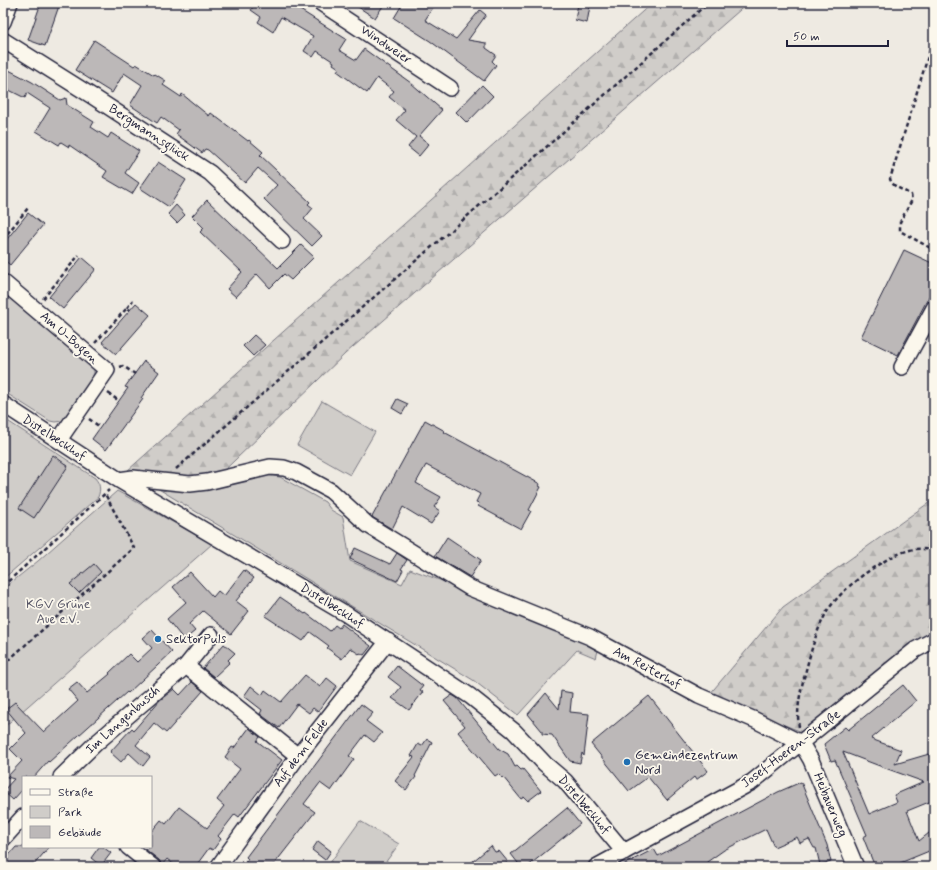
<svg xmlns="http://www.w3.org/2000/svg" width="937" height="870" font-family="Mynerve,sans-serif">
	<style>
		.green { fill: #d0cdc9; stroke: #797882 }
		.forest { fill: url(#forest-firs); stroke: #797882 }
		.building { fill: #bcb8b8; stroke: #22223b; fill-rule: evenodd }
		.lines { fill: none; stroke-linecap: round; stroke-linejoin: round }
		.minor-casing { stroke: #22223b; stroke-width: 18 }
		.path { stroke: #22223b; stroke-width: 2.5; stroke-dasharray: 4 3; stroke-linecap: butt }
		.minor { stroke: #fbf7ec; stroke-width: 15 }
		.poi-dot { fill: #1f6fb2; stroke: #fbf7ec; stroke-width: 1.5 }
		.labels { text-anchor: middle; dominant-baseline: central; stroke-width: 3.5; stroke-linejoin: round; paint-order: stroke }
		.street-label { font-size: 13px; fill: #22223b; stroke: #fbf7ec }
		.park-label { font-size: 13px; fill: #565566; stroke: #fbf7ec }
		.poi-label { font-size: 13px; fill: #22223b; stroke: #fbf7ec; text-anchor: start }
	</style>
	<defs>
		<pattern id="forest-firs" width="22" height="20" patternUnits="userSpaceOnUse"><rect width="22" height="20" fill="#d0cdc9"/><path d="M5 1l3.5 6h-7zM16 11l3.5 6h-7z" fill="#b2b0ae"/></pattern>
	</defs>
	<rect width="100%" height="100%" fill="#eeeae2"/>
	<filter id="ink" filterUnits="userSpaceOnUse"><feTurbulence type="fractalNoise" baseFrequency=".025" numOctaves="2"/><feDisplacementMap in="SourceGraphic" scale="8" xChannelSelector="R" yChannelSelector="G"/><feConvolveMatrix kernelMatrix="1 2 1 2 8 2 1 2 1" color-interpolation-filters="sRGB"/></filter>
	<g filter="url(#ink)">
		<!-- green -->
		<path class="green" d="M 3,291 L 89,364 L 94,370 L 94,379 L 62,421 L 55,422 L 50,421 L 3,391 Z
			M 322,401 L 375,432 L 350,475 L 297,445 Z
			M 3,418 L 95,478 C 100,484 101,489 98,497 L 3,579 Z
			M 264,475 L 280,477 L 325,502 L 331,510 L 343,517 L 350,561 L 402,584 L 410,569 L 461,588 L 599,647 L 596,658 L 577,650 L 518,715 L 473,680 L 162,491 L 171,488 Z
			M 117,491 L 212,544 L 3,728 L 3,589 L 38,561 Z
			M 360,821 L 399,844 L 382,867 L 327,867 Z"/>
		<!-- forest -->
		<path class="forest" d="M 652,3 L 748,3 L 345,354 L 208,486 L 171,488 L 162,491 L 127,471 Z
			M 934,499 L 934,631 L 910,644 L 802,732 L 709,695 L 783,607 Z"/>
		<!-- building -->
		<path class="building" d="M 41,3 L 60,3 L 45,46 L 28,40 Z
			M 255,3 L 289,3 L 346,39 L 339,50 L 356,60 L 364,49 L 411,83 L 442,110 L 419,136 L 429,144 L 419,156 L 408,147 L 416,137 L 396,120 L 405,110 L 389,97 L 394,91 L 377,78 L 367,93 L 337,71 L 339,68 L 333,64 L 334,62 L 317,51 L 313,57 L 304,51 L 313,36 L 281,17 L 273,32 L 258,22 L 261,17 L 251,10 Z
			M 352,3 L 385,3 L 375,18 Z
			M 403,3 L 436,3 L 425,20 L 456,39 L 480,10 L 486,15 L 468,40 L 486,43 L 486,48 L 496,55 L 492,61 L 496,65 L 484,81 L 430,41 L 394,18 Z
			M 578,4 L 590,6 L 587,23 L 575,20 Z
			M 94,40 L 134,66 L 136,64 L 154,75 L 155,74 L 166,81 L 163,85 L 181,97 L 182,94 L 209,116 L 211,113 L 248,141 L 249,140 L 263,152 L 260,155 L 310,202 L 308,204 L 313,208 L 304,219 L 322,236 L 312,246 L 264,199 L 277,185 L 258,168 L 245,183 L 208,150 L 205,149 L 202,153 L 176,134 L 179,130 L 161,117 L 157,123 L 130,105 L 142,85 L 124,73 L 112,93 L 75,70 Z
			M 3,67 L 32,82 L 60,100 L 66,98 L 67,105 L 94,122 L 91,127 L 108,138 L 111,133 L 139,151 L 125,173 L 139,183 L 132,194 L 103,177 L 107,171 L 69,145 L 69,147 L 61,142 L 59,145 L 36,131 L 50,108 L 27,93 L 25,98 L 3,87 Z
			M 482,85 L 493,96 L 467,123 L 456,112 Z
			M 158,162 L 186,180 L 169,207 L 140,188 Z
			M 207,200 L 278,268 L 301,245 L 314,257 L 291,280 L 284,274 L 270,288 L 257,274 L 236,297 L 227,289 L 242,272 L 200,232 L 204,228 L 192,216 Z
			M 176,205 L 185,215 L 177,223 L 168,214 Z
			M 28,213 L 43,225 L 10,265 L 3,259 L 3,244 Z
			M 904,250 L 934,264 L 934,287 L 898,355 L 861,337 Z
			M 82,257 L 96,269 L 63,309 L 49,297 Z
			M 136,303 L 150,315 L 116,354 L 102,342 Z
			M 254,335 L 265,345 L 253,356 L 243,346 Z
			M 144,361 L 159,372 L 141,398 L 143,399 L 106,450 L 92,439 L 128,388 L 125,387 Z
			M 397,399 L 408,404 L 402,414 L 392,408 Z
			M 425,420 L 445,431 L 444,432 L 540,484 L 539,486 L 541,487 L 529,510 L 531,511 L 521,529 L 478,506 L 479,503 L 476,502 L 480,494 L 426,465 L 416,483 L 441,497 L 434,507 L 440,511 L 431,524 L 403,507 L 392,529 L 372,517 Z
			M 53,455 L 68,466 L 34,518 L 19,508 Z
			M 447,537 L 481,560 L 470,577 L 435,556 Z
			M 355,548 L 390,564 L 397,553 L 407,560 L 401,569 L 403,570 L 397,581 L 350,559 Z
			M 94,564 L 101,572 L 79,593 L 70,584 Z
			M 244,570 L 254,578 L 236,601 L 249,611 L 231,634 L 203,611 L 189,624 L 195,631 L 184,640 L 167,619 L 186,602 L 173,587 L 190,572 L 213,597 L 218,591 L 224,596 Z
			M 280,597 L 305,614 L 306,613 L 330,631 L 335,625 L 339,628 L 342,624 L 371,646 L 364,655 L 360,653 L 359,654 L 350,648 L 342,659 L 327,648 L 329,646 L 310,632 L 303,641 L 265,616 Z
			M 152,630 L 172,652 L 128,693 L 127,692 L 49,762 L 48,761 L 34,777 L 23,777 L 23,789 L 13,800 L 3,791 L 14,779 L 7,777 L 22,761 L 10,749 L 26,733 L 6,709 L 15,702 L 44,732 L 78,701 L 68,689 L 77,682 L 87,693 L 110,674 L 109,673 L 129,654 L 137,662 L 152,648 L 143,638 Z
			M 224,644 L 235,653 L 228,660 L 230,662 L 214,677 L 203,668 Z
			M 397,666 L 423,686 L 420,690 L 423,692 L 409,710 L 392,698 L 401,687 L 388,677 Z
			M 305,675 L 320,687 L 327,678 L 337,686 L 318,712 L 313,708 L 309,713 L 297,704 L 279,728 L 260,714 L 262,710 L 244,696 L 251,686 L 262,695 L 265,690 L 281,702 Z
			M 192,682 L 203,691 L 166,733 L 154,723 L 136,745 L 150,757 L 143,766 L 129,753 L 121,762 L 110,752 L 132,728 L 134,730 L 160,700 L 174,689 L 180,695 Z
			M 903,685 L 916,701 L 871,739 L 901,750 L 895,764 L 929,754 L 934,772 L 934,800 L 907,811 L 919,841 L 934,829 L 934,849 L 900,863 L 901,867 L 875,867 L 863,837 L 867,835 L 853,802 L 835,760 L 831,761 L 824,744 L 845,727 L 848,730 ZM 843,752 L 885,768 L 924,782 L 894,795 L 897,802 L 869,814 Z
			M 561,691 L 572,693 L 570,712 L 589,714 L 584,756 L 582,753 L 580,763 L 570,761 L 552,735 L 542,734 L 542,731 L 528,714 L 546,693 L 559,709 Z
			M 452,695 L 457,698 L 499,749 L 508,754 L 515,767 L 517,766 L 521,770 L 523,769 L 541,791 L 528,801 L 524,797 L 521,799 L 503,777 L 502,778 L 498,774 L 495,776 L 458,732 L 465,726 L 444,701 Z
			M 649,696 L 708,771 L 696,780 L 694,777 L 667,800 L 648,777 L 629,791 L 591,744 Z
			M 361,704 L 373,713 L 366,721 L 382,733 L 374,742 L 365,735 L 349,756 L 354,759 L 331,791 L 320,783 L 304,804 L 315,812 L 272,867 L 242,867 L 248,859 L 246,857 Z
			M 249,728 L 260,737 L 257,741 L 282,760 L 239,817 L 235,814 L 218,836 L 221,839 L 213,850 L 209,848 L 195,867 L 177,867 L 167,859 L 162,865 L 159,860 L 145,849 L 151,847 L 151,832 L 161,820 L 166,824 L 179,807 L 207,828 L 224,806 L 217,800 L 240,769 L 225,757 L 232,747 L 234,748 Z
			M 427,739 L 432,742 L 415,776 L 416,777 L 406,790 L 395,781 L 414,757 L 411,756 L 418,744 L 422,746 Z
			M 801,782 L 827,845 L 831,862 L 820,865 L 816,848 L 814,848 L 809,839 L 800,843 L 797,837 L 774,847 L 766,829 L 724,850 L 707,862 L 710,867 L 619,867 L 654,849 L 658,856 L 778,792 Z
			M 567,808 L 580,824 L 527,867 L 521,867 L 511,854 Z
			M 318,841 L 331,851 L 325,860 L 312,850 Z
			M 491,846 L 495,852 L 499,851 L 508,862 L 502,867 L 466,867 Z
			M 16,847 L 49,847 L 32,867 L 3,867 L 3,862 Z
			M 99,847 L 103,847 L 111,853 L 101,866 L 91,858 Z"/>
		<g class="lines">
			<!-- minor casing -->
			<g class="minor-casing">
				<path id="minor" d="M 321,3 L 450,88
					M 3,22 L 10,3
					M 3,40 L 92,96 L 210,173 L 282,241
					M 3,282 L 107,370 L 59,440
					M 902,367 L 934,308
					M 3,404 L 119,480 L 346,614 L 470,696 L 514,731 L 545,764 L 565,781 L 624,852
					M 119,480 L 133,478 L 190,484 L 207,482 L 270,467 L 284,468 L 296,472 L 331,491 L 368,525 L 470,588 L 590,637 L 699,696 L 755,720 L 801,743 L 811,760 L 856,867
					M 186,666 L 298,756
					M 61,777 L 95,744 L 186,666 L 211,635
					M 3,839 L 23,817
					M 128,847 L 153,867
					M 218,867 L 298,756 L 388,641
					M 596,867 L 752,782 L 915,650 L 934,640"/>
			</g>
			<!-- path -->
			<path class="path" d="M 701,3 L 701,9
				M 934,37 L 890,179 C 893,188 903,189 911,195 L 912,200 L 900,222 L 900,231 L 934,250
				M 3,239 L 28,208
				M 3,241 L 4,242
				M 43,299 L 79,255
				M 127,308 L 133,300
				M 95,343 L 127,308 L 130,310
				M 120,367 L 123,366 L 135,374
				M 108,393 L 119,401
				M 89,419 L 100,427
				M 176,469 L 525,166 L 701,9 L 711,3
				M 3,586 L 109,490
				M 3,665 L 134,548 L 105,494
				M 799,727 C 796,709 801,688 806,670 C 811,651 817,628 828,610 C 843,587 883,557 910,550 C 917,548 926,549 934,550"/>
			<!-- minor -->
			<use href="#minor" class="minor"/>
		</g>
	</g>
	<!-- markers -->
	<g class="poi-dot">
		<circle cx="158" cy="639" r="4"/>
		<circle cx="627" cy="762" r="4"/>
	</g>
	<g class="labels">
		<!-- street labels -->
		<g class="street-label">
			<text transform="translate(386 45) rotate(34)">Windweier</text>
			<text transform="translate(149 133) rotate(33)">Bergmannsglück</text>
			<text transform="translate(69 338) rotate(41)">Am U-Bogen</text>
			<text transform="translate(54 438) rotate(33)">Distelbeckhof</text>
			<text transform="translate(332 606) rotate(32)">Distelbeckhof</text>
			<text transform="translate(647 668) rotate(28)">Am Reiterhof</text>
			<text transform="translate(123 720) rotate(-42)">Im Langenbusch</text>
			<text transform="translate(791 749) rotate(-37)">Josef-Hoeren-Straße</text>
			<text transform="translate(301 753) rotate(-53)">Auf dem Felde</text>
			<text transform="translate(584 805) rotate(49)">Distelbeckhof</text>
			<text transform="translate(830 805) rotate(67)">Heibauerweg</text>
		</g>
		<!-- park labels -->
		<g class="park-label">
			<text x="58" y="604">KGV Grüne<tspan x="58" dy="15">Aue e.V.</tspan></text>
		</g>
		<!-- poi labels -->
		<g class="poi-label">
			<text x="166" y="639">SektorPuls</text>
			<text x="635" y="755">Gemeindezentrum<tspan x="635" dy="15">Nord</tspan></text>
		</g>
	</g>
	<!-- margin -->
	<rect width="937" height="870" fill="none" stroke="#fbf7ec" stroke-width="16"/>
	<rect x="8" y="8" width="921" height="854" fill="none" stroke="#22223b" stroke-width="1.5" filter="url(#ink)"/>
	<!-- legend -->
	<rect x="22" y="776" width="130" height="72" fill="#fbf7ec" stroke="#a4a2a5"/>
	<rect x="30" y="789" width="20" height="6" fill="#fbf7ec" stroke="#a4a2a5"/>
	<text x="58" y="796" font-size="12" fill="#22223b">Straße</text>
	<rect x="30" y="806" width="20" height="12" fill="#d0cdc9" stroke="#a4a2a5"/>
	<text x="58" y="816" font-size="12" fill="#22223b">Park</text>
	<rect x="30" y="826" width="20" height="12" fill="#bcb8b8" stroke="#a4a2a5"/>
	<text x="58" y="836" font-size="12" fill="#22223b">Gebäude</text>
	<!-- scale -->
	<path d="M787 40v6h101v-6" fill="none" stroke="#22223b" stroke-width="2"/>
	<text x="793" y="40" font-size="12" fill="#22223b" stroke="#fbf7ec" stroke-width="3" paint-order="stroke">50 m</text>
</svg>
